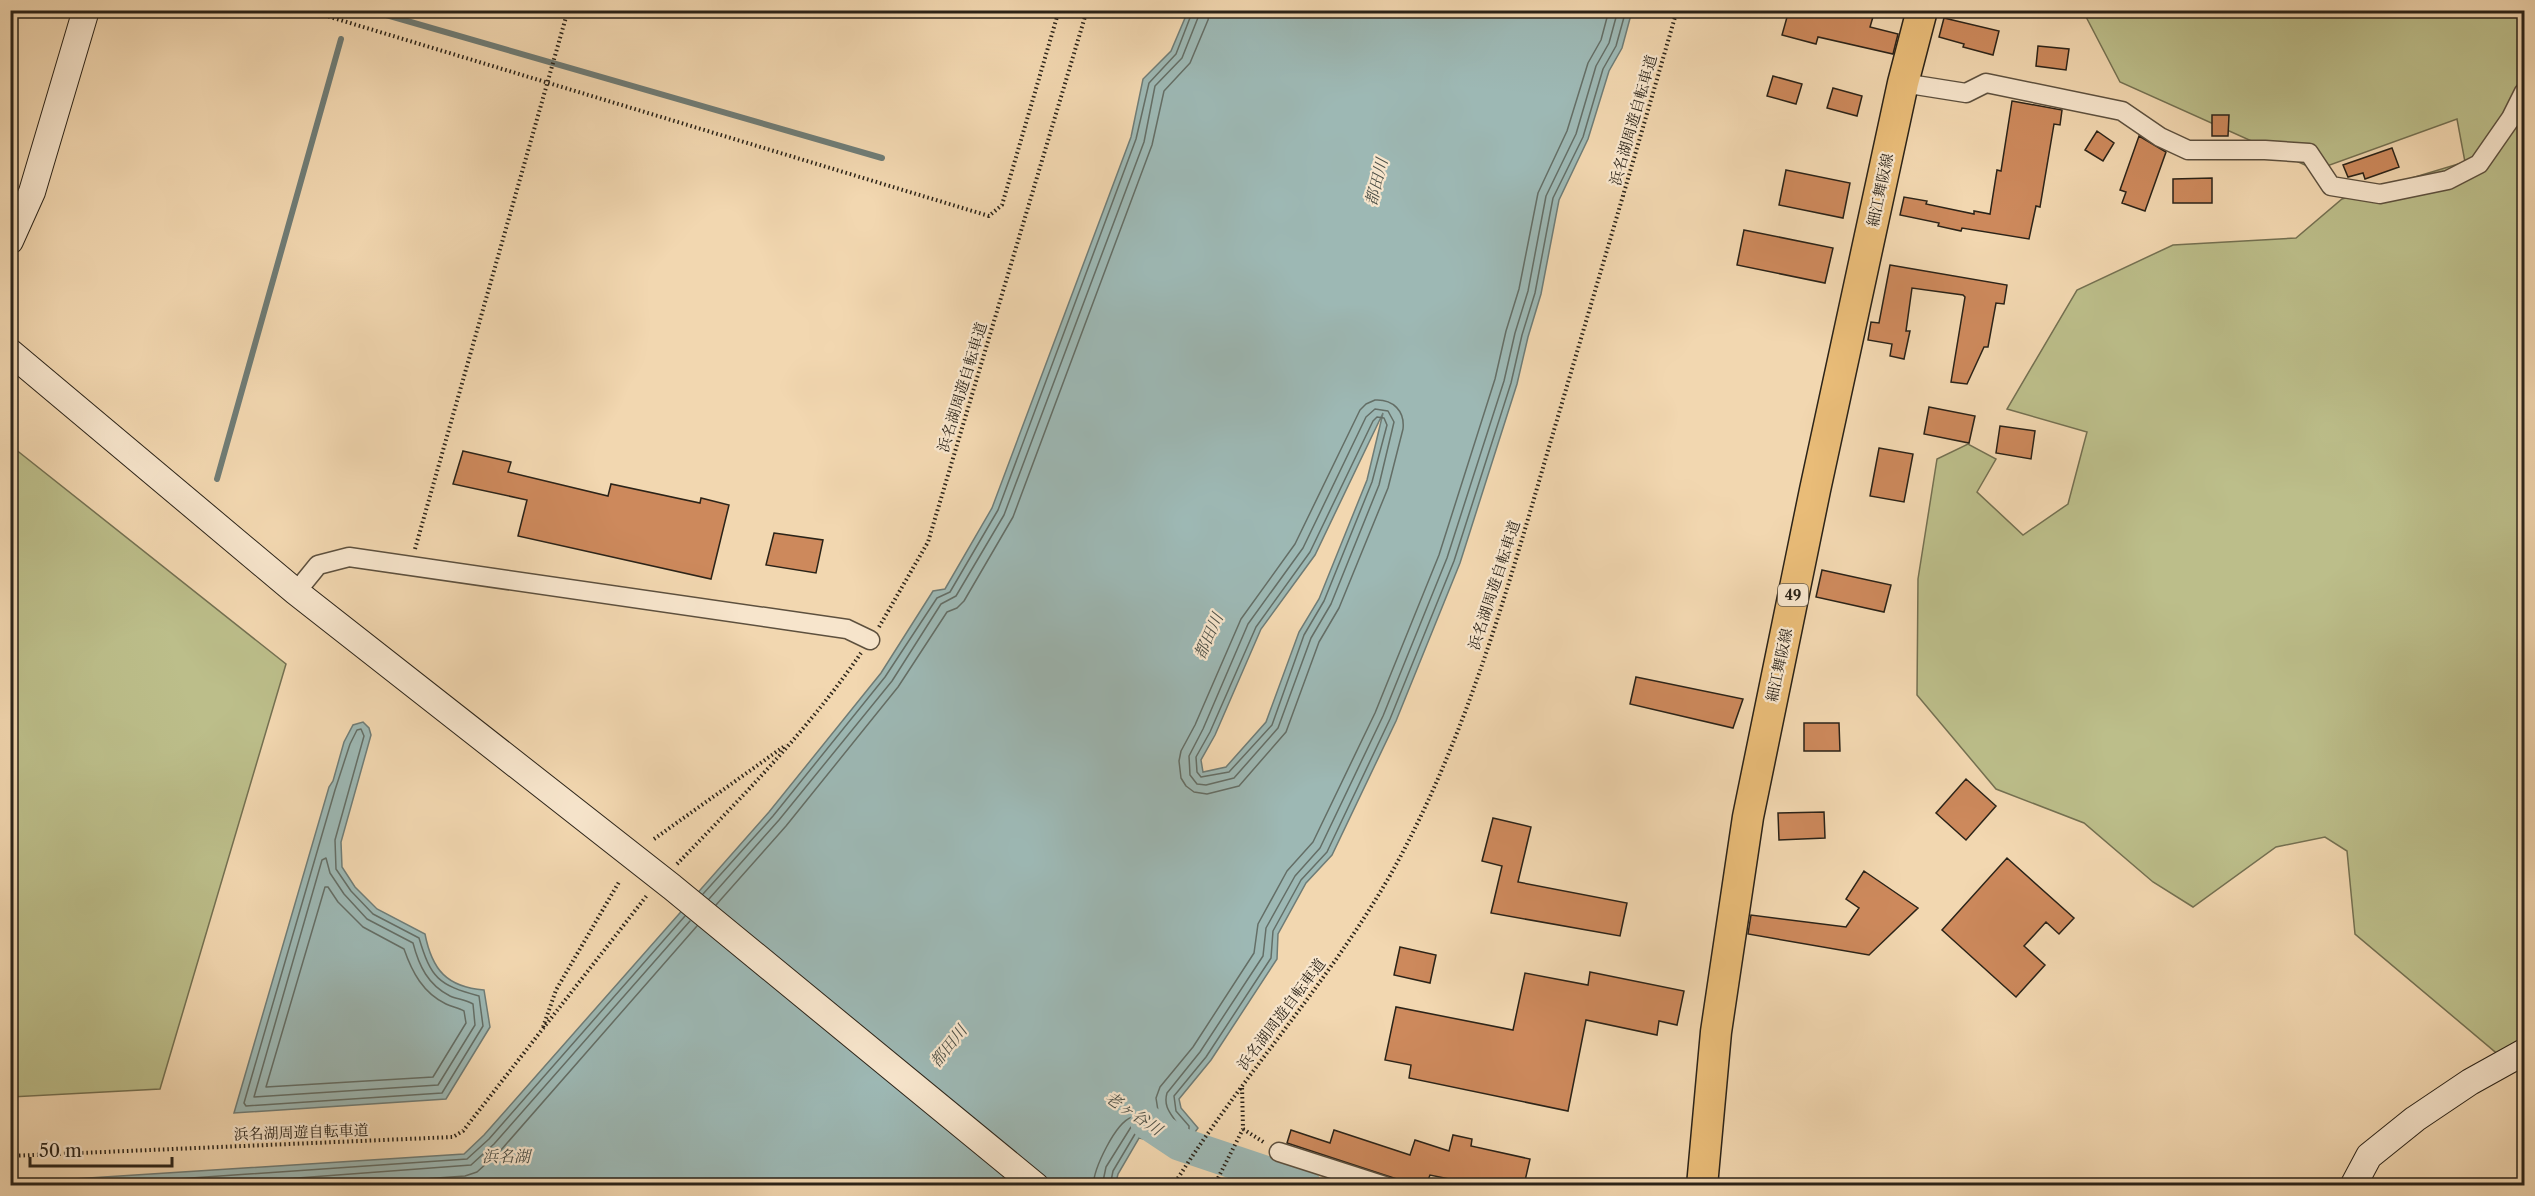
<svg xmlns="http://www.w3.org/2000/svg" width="2535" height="1196" font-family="'Libre Caslon Text','Noto Serif JP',serif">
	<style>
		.green { fill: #bcbe8a; stroke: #747051; stroke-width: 1.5 }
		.water { fill: #9db8b4; stroke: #6f7c76; stroke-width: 1.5; fill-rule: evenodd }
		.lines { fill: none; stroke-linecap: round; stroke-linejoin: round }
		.shore { stroke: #646e66; stroke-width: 1.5 }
		.stream { stroke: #6f7c76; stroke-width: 6 }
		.river { stroke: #9db8b4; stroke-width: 34 }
		.building { fill: #cd895c; stroke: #2b2318; stroke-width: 1.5 }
		.street-casing { stroke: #5d503e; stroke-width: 21 }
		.secondary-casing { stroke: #2b2318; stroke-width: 28 }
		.primary-casing { stroke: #2b2318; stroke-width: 33 }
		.path { stroke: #2b2318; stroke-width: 4; stroke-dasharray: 1.5 3; stroke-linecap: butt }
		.street { stroke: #f7e5cc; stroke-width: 18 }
		.secondary { stroke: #f7e5cc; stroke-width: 26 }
		.primary { stroke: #e9bc78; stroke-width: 30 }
		.labels { text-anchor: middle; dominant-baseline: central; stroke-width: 4.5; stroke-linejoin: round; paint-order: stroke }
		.shield { fill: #f7e5cc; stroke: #685d4e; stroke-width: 1.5 }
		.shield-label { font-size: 14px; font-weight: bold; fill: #2b2318 }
		.street-label { font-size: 15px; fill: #2b2318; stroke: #f7e5cc }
		.water-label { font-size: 16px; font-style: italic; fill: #4d5047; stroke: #f7e5cc }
	</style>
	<rect width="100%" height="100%" fill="#f2d7b0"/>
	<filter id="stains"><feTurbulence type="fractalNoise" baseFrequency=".00333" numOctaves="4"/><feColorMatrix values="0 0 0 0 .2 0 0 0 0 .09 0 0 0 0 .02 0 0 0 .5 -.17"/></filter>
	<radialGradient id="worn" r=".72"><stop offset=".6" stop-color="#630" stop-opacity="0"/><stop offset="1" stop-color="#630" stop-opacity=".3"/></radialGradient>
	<!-- green -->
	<path class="green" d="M 2083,11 L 2524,11 L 2524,1044 L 2500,1056 L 2355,934 L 2347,851 L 2325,837 L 2276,847 L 2193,907 L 2153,882 L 2084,823 L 1996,789 L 1917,695 L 1918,579 L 1937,459 L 1968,444 L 1996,459 L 1977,492 L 2023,535 L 2068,504 L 2087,432 L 2007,409 L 2077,290 L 2173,245 L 2296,238 L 2342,199 L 2465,162 L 2457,119 L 2316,170 L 2120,82 Z
		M 10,445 L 286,664 L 160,1089 L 11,1097 Z"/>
	<!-- water -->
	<path class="water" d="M 1188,11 L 1632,11 L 1622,48 L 1609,71 L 1588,139 L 1559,200 L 1541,294 L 1528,337 L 1517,384 L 1460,563 L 1396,721 L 1332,855 L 1306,883 L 1278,934 L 1277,959 L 1211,1060 L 1179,1099 L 1181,1108 L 1198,1128 L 1182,1150 L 1173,1145 L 1139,1138 L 1118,1174 L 1115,1186 L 11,1186 L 11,1183 L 464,1154 L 484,1135 L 769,812 L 881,673 L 933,591 L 945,589 L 992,508 L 1131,137 L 1143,79 L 1171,51 ZM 1383,413 L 1367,480 L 1319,599 L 1299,632 L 1266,722 L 1226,767 L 1203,772 L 1201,760 L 1215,735 L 1261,629 L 1315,555 Z
		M 363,722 L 369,728 L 371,735 L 341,842 L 342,867 L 355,887 L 377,909 L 425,934 C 432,970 447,987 484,990 L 490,1027 L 446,1099 L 234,1113 L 329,787 L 333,781 L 344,742 L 353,725 Z"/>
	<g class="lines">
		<!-- shore -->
		<path class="shore" d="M 1375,400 C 1393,399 1405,411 1403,429 L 1388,488 L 1339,608 L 1319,642 L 1286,732 L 1239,786 L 1207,794 L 1194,792 L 1186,786 L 1181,778 L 1179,761 L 1181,751 L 1195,725 L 1241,619 L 1295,544 L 1360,410 L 1366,404 Z
			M 1375,409 L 1388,411 L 1394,422 L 1379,485 L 1331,604 L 1311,638 L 1278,728 L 1234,778 L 1206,785 L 1197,784 L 1190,775 L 1189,756 L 1203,729 L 1248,624 L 1303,548 L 1366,417 Z
			M 1377,417 L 1384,418 L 1387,425 L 1372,482 L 1324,601 L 1304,635 L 1272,725 L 1229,772 L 1201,777 L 1197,772 L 1196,757 L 1210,732 L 1256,627 L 1310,552 L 1373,421 Z
			M 361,729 L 364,736 L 335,840 L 336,869 L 351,891 L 373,914 L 419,938 C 431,978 438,985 479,996 L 483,1026 L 442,1093 L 246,1106 L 244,1103 L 335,790 L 350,744 L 357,730 Z
			M 326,858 L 330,873 L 344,894 L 367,919 L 413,943 C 419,966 428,985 450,996 C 457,999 466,1000 473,1004 L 475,1025 L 438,1085 L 254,1097 L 322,860 Z
			M 325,887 L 328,887 L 338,902 L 363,927 L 404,949 C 412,972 423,993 446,1004 C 452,1007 459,1008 464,1011 L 466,1023 L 433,1077 L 266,1087 Z
			M 703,894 L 773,816 L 885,677 L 937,598 L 950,592 L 998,510 L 1136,139 L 1149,83 L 1176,54 L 1193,10
			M 709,899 L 779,820 L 892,681 L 941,604 L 956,596 L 1004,515 L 1144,142 L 1155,86 L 1182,58 L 1201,10
			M 716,905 L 786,826 L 898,687 L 947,612 L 957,608 L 964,601 L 1013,517 L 1152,145 L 1164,91 L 1190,63 L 1208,20 L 1210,10
			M 75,1186 L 467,1159 L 489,1139 L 685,916
			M 191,1186 L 471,1165 L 494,1144 L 690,921
			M 326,1186 L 465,1176 L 477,1172 L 501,1150 L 697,926
			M 1093,1186 C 1094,1168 1115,1123 1132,1117 C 1141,1114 1151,1120 1159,1117 L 1156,1098 L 1160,1087 L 1193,1047 L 1254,953 L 1258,924 L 1287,871 L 1313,842 L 1375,713 L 1439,555 L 1495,379 L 1506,331 L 1519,289 L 1538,193 L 1567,131 L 1588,63 L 1601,40 L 1609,10
			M 1102,1186 L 1106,1167 L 1131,1127 L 1140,1125 L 1176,1132 L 1180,1130 C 1176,1117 1162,1110 1167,1093 L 1200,1052 L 1263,956 L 1266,928 L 1295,876 L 1320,848 L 1383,716 L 1447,558 L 1504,381 L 1515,333 L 1528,291 L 1546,196 L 1576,134 L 1596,66 L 1609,43 L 1618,10
			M 1110,1186 L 1113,1171 L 1135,1134 L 1140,1132 L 1179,1141 L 1189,1130 L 1189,1126 L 1176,1111 L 1174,1096 L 1206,1057 L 1271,958 L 1273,931 L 1301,880 L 1327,852 L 1390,719 L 1454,561 L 1511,383 L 1522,335 L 1535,293 L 1553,198 L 1583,137 L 1603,69 L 1616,46 L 1626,10"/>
		<!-- stream -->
		<path class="stream" d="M 369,10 L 882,158
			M 348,12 L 349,10
			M 217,479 L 341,39"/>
		<!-- river -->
		<path class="river" d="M 1147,1122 L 1180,1144 L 1305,1186"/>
	</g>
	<!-- building -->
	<path class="building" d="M 1789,10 L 1875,10 L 1870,27 L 1898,34 L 1893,54 L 1818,37 L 1816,44 L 1782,35 Z
		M 1944,18 L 1999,31 L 1993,55 L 1963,47 L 1964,44 L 1939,37 Z
		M 2038,46 L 2069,49 L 2066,70 L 2036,66 Z
		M 1773,76 L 1802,84 L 1796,104 L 1767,96 Z
		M 1833,88 L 1862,96 L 1857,116 L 1827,108 Z
		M 2012,101 L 2062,110 L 2060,125 L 2054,124 L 2040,207 L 2036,206 L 2029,239 L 1962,228 L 1961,231 L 1938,226 L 1939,223 L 1900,215 L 1904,197 L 1927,201 L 1926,204 L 1974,214 L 1974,211 L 1990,214 L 1997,170 L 2001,171 Z
		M 2212,115 L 2229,115 L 2228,136 L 2212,136 Z
		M 2097,131 L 2114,143 L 2103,161 L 2085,150 Z
		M 2139,136 L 2166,152 L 2145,211 L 2122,203 L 2126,192 L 2120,190 Z
		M 2392,148 L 2399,167 L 2365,179 L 2363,173 L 2348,177 L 2343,165 Z
		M 1786,170 L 1850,183 L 1843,218 L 1779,205 Z
		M 2212,178 L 2212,203 L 2173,203 L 2173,179 Z
		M 1744,230 L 1833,248 L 1825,283 L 1737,265 Z
		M 1890,265 L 2007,285 L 2004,304 L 1996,303 L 1988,347 L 1984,347 L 1967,384 L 1951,382 L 1965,297 L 1963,295 L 1912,288 L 1906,331 L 1910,331 L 1904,359 L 1890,356 L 1892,344 L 1868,340 L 1871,322 L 1879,323 Z
		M 1929,407 L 1975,416 L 1969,443 L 1924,434 Z
		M 2000,426 L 2035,431 L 2031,459 L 1996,453 Z
		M 1879,448 L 1913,454 L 1904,502 L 1870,496 Z
		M 463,451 L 511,462 L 508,472 L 608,496 L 611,484 L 700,503 L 701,498 L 729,505 L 711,579 L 518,536 L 527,500 L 453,484 Z
		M 774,533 L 823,540 L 816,573 L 766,565 Z
		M 1822,570 L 1891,585 L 1884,612 L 1816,597 Z
		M 1636,677 L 1743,699 L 1733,728 L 1630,704 Z
		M 1804,723 L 1839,723 L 1840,751 L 1804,751 Z
		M 1966,779 L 1996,806 L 1966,840 L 1936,813 Z
		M 1824,812 L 1825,838 L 1779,840 L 1778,813 Z
		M 1493,818 L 1531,827 L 1518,882 L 1627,903 L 1620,936 L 1491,913 L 1502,866 L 1482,861 Z
		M 2007,858 L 2074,918 L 2059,934 L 2046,922 L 2024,946 L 2045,965 L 2016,997 L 1942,930 Z
		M 1864,871 L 1918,908 L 1869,955 L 1748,934 L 1751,915 L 1846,927 L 1859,908 L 1846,899 Z
		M 1400,947 L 1436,955 L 1430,983 L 1394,975 Z
		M 1590,972 L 1684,991 L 1677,1025 L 1659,1021 L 1657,1035 L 1586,1020 L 1568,1111 L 1409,1078 L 1411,1065 L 1385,1060 L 1396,1007 L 1513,1030 L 1525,973 L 1588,985 Z
		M 1291,1130 L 1330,1143 L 1334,1130 L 1410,1155 L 1415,1140 L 1449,1151 L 1453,1135 L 1472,1139 L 1471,1146 L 1530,1159 L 1524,1185 L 1479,1185 L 1430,1175 L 1426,1185 L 1415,1185 L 1287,1143 Z"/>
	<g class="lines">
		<!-- street casing -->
		<g class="street-casing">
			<path id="street" d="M 1903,83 L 1966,93 L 1986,83 L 2122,111 L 2160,137 L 2188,150 L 2265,150 L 2309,153 L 2331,186 L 2380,194 L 2448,180 L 2479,164 L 2511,118 L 2524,92
				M 296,592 L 318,565 L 349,557 L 847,629 L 870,640
				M 1279,1152 L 1385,1186"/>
		</g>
		<!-- secondary casing -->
		<g class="secondary-casing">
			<path id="secondary" d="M 10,241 L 32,192 L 86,10
				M 10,352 L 296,592 L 672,887 L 1036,1186
				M 2353,1186 L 2369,1156 L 2415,1119 L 2470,1082 L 2524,1052"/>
		</g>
		<!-- primary casing -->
		<g class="primary-casing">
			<path id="primary" d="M 1702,1186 L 1716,1032 L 1748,817 L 1815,490 L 1903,83 L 1922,10"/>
		</g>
		<!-- path -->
		<path class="path" d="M 307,10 L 989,216 L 1002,205 L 1059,10
			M 415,549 L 568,10
			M 879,627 L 928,542 L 1087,10
			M 654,839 L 786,745
			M 677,864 C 742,797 808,730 861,653
			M 543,1027 L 556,990 L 619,882
			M 1243,1129 L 1265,1143
			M 10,1156 L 453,1137 L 463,1131 L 648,894
			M 1173,1186 C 1241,1077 1329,983 1392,872 C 1466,739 1507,591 1549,447 C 1592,301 1635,156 1677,10
			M 1214,1186 L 1243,1129 L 1242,1085"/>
		<!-- street -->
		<use href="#street" class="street"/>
		<!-- secondary -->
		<use href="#secondary" class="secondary"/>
		<!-- primary -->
		<use href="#primary" class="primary"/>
	</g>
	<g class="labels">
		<!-- shield labels -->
		<rect class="shield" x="1778" y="584" width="30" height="22" rx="4.5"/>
		<g class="shield-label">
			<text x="1793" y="595">49</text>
		</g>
		<!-- street labels -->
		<g class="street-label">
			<text transform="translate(1633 120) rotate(-74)">浜名湖周遊自転車道</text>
			<text transform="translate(1880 190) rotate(-78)">細江舞阪線</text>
			<text transform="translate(962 387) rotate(-73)">浜名湖周遊自転車道</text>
			<text transform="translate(1494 585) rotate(-72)">浜名湖周遊自転車道</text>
			<text transform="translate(1779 665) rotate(-78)">細江舞阪線</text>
			<text transform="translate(1281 1014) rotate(-53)">浜名湖周遊自転車道</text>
			<text transform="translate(301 1132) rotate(-2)">浜名湖周遊自転車道</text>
		</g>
		<!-- water labels -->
		<g class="water-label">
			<text transform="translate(1376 182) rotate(-76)">都田川</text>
			<text transform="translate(1208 636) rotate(-66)">都田川</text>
			<text transform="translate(948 1046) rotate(-52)">都田川</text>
			<text transform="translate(1134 1113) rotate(34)">老ヶ谷川</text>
			<text x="506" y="1156">浜名湖</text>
		</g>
	</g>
	<!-- margin -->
	<rect width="2535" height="1196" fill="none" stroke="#f2d7b0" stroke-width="36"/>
	<rect x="12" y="12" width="2511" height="1172" fill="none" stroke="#2b2318" stroke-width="3"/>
	<rect x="18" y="18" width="2499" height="1160" fill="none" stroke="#2b2318" stroke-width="1.5"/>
	<!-- scale -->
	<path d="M30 1157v9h142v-9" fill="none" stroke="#2b2318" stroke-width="3"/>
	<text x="39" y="1157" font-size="18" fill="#2b2318" stroke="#f7e5cc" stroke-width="4.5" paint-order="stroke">50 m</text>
	<rect width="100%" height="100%" filter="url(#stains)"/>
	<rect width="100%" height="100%" fill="url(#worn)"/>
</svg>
